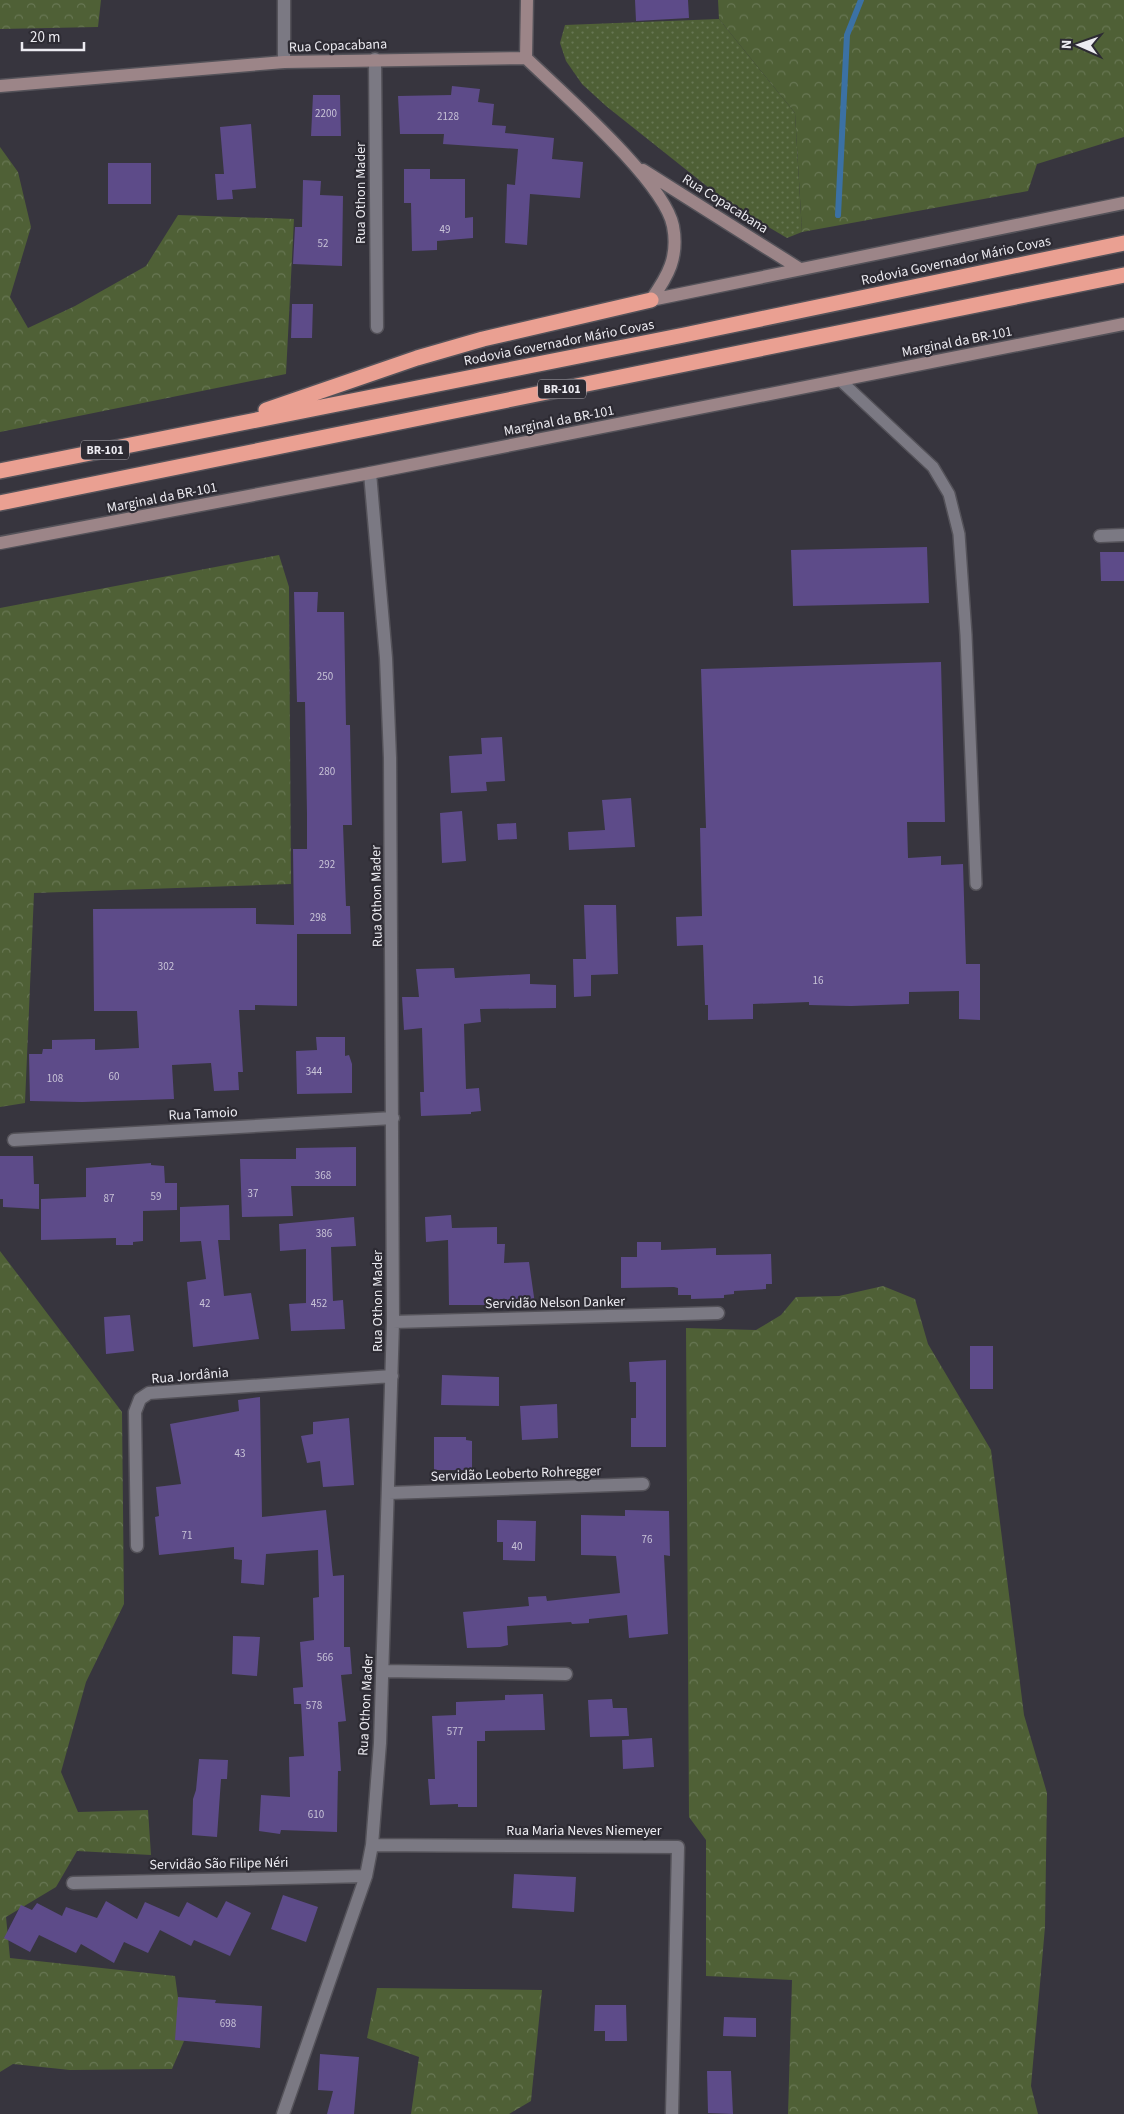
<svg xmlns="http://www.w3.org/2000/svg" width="1124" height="2114" font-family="'Source Sans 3',sans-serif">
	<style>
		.grass { fill: url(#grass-dots) }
		.forest { fill: url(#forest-crowns) }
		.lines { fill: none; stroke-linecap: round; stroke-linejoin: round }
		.stream { stroke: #3b71a4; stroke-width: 6 }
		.building { fill: #5d4b89 }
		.service-casing { stroke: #545259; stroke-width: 14 }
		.minor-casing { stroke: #545259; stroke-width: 15 }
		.secondary-casing { stroke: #545259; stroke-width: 15 }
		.motorway-casing { stroke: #545259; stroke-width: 18 }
		.service { stroke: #7b7983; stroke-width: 11 }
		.minor { stroke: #7b7983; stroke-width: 12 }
		.secondary { stroke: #9c8588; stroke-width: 12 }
		.motorway { stroke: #eaa092; stroke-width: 15 }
		.labels { text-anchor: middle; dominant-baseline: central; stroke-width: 4.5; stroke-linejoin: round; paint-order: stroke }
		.number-label { font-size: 11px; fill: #c8c3d7 }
		.shield { fill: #2d2b33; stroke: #b3b1b8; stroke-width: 1 }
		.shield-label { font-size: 12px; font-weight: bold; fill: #ecebf1 }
		.street-label { font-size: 14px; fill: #ecebf1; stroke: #2d2b33 }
	</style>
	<defs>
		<pattern id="grass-dots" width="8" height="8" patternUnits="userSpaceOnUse" patternTransform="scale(1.25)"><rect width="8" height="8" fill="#4f6036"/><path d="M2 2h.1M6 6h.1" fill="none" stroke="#687754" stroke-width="1.8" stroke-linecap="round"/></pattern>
		<pattern id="forest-crowns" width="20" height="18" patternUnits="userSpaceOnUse" patternTransform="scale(1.25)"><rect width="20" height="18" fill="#4f6036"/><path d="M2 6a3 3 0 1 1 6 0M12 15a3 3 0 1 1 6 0" fill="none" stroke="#687754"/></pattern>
	</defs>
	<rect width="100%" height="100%" fill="#37353e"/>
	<!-- grass -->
	<path class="grass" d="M 719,19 L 795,113 L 802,232 L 787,238 L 728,203 L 606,106 L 582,84 L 566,61 L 560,43 L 565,25 Z"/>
	<!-- forest -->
	<path class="forest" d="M 0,0 L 101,0 L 98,27 L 0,29 Z
		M 718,0 L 1124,0 L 1124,137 L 1037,164 L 1028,191 L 802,232 L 795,113 L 719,19 Z
		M 0,147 L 18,172 L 31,227 L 10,297 L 28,328 L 75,306 L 146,266 L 178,215 L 294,219 L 286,374 L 0,432 Z
		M 279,555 L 289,587 L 291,884 L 34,893 L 25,1103 L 0,1107 L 0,608 Z
		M 0,1251 L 122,1412 L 124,1604 L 86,1682 L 61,1772 L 78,1812 L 148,1810 L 151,1855 L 77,1851 L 56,1887 L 6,1917 L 10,1958 L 175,1976 L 184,2041 L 172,2069 L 70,2070 L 13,2064 L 0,2072 Z
		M 883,1286 L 915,1299 L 928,1344 L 991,1450 L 1024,1715 L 1047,1793 L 1045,1927 L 1031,2086 L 1038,2114 L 788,2114 L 792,1980 L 706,1976 L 706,1840 L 689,1817 L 686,1328 L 756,1330 L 781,1315 L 796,1297 L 839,1296 Z
		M 377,1988 L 542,1990 L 531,2101 L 509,2114 L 411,2114 L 419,2057 L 367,2038 Z"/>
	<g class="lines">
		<!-- stream -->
		<path class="stream" d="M 838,215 L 847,35 L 861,0"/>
	</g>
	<!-- building -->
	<path class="building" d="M 635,0 L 688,0 L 689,18 L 636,21 Z
		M 452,86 L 480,89 L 478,102 L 494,104 L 492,125 L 506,126 L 505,133 L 554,138 L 552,159 L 583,162 L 580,198 L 530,194 L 527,245 L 505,243 L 507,184 L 515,185 L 518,149 L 443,144 L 444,134 L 400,134 L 398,96 L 451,95 Z
		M 313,95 L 340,95 L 341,136 L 311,136 Z
		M 251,124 L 256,188 L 232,190 L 233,199 L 217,200 L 215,174 L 224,174 L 220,127 Z
		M 108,163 L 151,163 L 151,204 L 108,204 Z
		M 404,169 L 430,169 L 430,179 L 465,179 L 465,218 L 473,217 L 473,238 L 437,241 L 437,250 L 412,251 L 411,203 L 404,203 Z
		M 303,180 L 321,181 L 320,195 L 343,196 L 342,266 L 293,264 L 295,227 L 302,227 Z
		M 292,304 L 313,304 L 312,338 L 291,338 Z
		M 927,547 L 929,603 L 793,606 L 791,550 Z
		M 1100,552 L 1124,552 L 1124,581 L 1101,581 Z
		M 294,592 L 318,592 L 317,612 L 344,612 L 346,725 L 350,725 L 352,825 L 343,825 L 346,906 L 350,906 L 351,934 L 297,934 L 297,1006 L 255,1005 L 255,1010 L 239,1010 L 243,1072 L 238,1072 L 239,1090 L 214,1091 L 211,1063 L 172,1065 L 174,1099 L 82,1102 L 30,1101 L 29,1054 L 42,1054 L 43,1049 L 52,1049 L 52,1040 L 95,1039 L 95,1050 L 139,1048 L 137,1011 L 94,1011 L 93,909 L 256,908 L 256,924 L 294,925 L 293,849 L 307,849 L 307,814 L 305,702 L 297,702 Z
		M 941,662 L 945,822 L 907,822 L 908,858 L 941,856 L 941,865 L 963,864 L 966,964 L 980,964 L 980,1020 L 959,1019 L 959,991 L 909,992 L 909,1004 L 851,1006 L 809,1005 L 809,1002 L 753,1004 L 753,1019 L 708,1020 L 708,1005 L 705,1005 L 703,945 L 677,946 L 676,917 L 702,916 L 700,828 L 706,828 L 701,669 Z
		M 502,737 L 505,781 L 486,782 L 487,791 L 451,793 L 449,756 L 482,754 L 481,738 Z
		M 631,798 L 635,847 L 569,850 L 568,832 L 605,830 L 602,800 Z
		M 462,811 L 466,861 L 442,863 L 440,813 Z
		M 516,823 L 517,839 L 498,840 L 497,824 Z
		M 584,905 L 616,905 L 618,974 L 591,975 L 591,996 L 574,997 L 573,959 L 586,959 Z
		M 454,968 L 455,978 L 530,974 L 530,984 L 556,985 L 556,1008 L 480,1009 L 481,1022 L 464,1024 L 466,1089 L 479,1088 L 481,1111 L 471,1112 L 471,1114 L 421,1116 L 420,1092 L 424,1092 L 422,1028 L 404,1030 L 402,997 L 419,997 L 416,969 Z
		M 316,1037 L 345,1037 L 345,1056 L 349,1055 L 352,1064 L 352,1093 L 297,1094 L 296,1051 L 317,1050 Z
		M 356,1147 L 356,1186 L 291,1186 L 293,1216 L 242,1217 L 240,1159 L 296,1159 L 296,1148 Z
		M 0,1156 L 33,1156 L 34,1184 L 39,1184 L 39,1209 L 3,1207 L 3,1199 L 0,1199 Z
		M 151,1163 L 151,1165 L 164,1166 L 165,1183 L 177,1183 L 177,1210 L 143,1211 L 143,1241 L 133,1242 L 133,1245 L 116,1245 L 116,1238 L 41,1240 L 41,1199 L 86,1197 L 86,1168 Z
		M 229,1205 L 230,1240 L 218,1240 L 224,1296 L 251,1293 L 259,1339 L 193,1347 L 187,1282 L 206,1279 L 201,1241 L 180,1242 L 180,1207 Z
		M 451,1215 L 452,1228 L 497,1227 L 497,1244 L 505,1244 L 504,1263 L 529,1262 L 535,1304 L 496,1306 L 496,1305 L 449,1305 L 448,1240 L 426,1242 L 425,1217 Z
		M 354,1217 L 356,1246 L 331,1247 L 333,1301 L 343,1300 L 345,1329 L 291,1331 L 289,1304 L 306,1303 L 306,1249 L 280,1251 L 279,1224 Z
		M 637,1242 L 661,1242 L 661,1250 L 716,1248 L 716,1255 L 771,1254 L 772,1284 L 766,1284 L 766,1289 L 734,1291 L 734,1294 L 724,1295 L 724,1298 L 691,1299 L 691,1295 L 678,1295 L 678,1288 L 674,1287 L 621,1288 L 621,1257 L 637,1257 Z
		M 130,1315 L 134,1351 L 106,1354 L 104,1317 Z
		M 970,1346 L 993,1346 L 993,1389 L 970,1389 Z
		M 666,1360 L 666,1447 L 631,1447 L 631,1418 L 636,1418 L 636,1382 L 630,1382 L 629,1362 Z
		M 442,1375 L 499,1377 L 499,1406 L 441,1405 Z
		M 260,1397 L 262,1517 L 326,1510 L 333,1576 L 344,1575 L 344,1647 L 350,1647 L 352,1674 L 341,1675 L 346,1721 L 338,1722 L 341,1771 L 338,1771 L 337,1832 L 281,1830 L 280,1834 L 259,1831 L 261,1795 L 290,1797 L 289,1757 L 304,1756 L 301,1704 L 294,1704 L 293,1688 L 303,1687 L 300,1642 L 314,1640 L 313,1598 L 319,1597 L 318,1550 L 266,1554 L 264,1585 L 241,1583 L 242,1560 L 234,1559 L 234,1547 L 159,1555 L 155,1517 L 159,1516 L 156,1487 L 181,1484 L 170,1424 L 239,1411 L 238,1400 Z
		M 557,1404 L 558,1438 L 522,1440 L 520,1406 Z
		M 349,1418 L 354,1485 L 323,1487 L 320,1461 L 307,1463 L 301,1436 L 313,1434 L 313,1422 Z
		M 434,1437 L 466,1437 L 466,1440 L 472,1441 L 472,1468 L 466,1468 L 466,1470 L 434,1470 Z
		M 625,1510 L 669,1511 L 670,1556 L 664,1555 L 668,1634 L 629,1638 L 627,1615 L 589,1619 L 589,1623 L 572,1624 L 571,1622 L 507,1626 L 508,1645 L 500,1647 L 467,1648 L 463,1612 L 529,1606 L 528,1597 L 546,1596 L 547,1601 L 620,1593 L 616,1556 L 581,1555 L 581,1515 L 625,1516 Z
		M 497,1520 L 536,1521 L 535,1561 L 503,1560 L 503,1542 L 497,1542 Z
		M 233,1636 L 260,1637 L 257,1676 L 232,1674 Z
		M 543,1694 L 545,1730 L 485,1731 L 485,1741 L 477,1741 L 477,1807 L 458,1807 L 458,1804 L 430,1805 L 428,1779 L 435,1779 L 432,1716 L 456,1715 L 456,1702 L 505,1700 L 505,1695 Z
		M 612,1699 L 613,1708 L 627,1708 L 629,1736 L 590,1737 L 588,1700 Z
		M 652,1738 L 654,1767 L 623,1769 L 622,1740 Z
		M 199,1759 L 228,1760 L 227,1779 L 221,1779 L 217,1837 L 192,1835 L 193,1799 L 196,1790 Z
		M 514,1874 L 576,1877 L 574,1912 L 512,1908 Z
		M 283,1895 L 318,1907 L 306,1942 L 271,1929 Z
		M 106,1901 L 137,1919 L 145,1902 L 179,1917 L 187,1902 L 217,1918 L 226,1901 L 251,1913 L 230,1956 L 194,1940 L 191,1946 L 160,1930 L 148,1953 L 124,1942 L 114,1963 L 81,1944 L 76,1953 L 39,1935 L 30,1952 L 4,1938 L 21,1905 L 32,1910 L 37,1903 L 62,1916 L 66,1907 L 97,1918 Z
		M 178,1997 L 216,2000 L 215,2003 L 262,2006 L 260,2048 L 175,2040 Z
		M 595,2005 L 626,2005 L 627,2041 L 605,2041 L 605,2031 L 594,2031 Z
		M 724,2017 L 756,2018 L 756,2037 L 723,2036 Z
		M 320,2054 L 359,2057 L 354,2114 L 327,2114 L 333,2091 L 318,2090 Z
		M 707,2071 L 731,2071 L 733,2114 L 708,2113 Z"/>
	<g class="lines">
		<!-- service casing -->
		<g class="service-casing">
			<path id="service" d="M 841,381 L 933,467 L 949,494 L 959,534 L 966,635 L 976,884"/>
		</g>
		<!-- minor casing -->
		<g class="minor-casing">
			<path id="minor" d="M 375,59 L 377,327
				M 284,62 L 284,0
				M 1100,536 L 1124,535
				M 14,1140 L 393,1118
				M 393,1322 L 718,1313
				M 389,1493 L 643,1484
				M 137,1546 L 135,1412 L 140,1399 L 149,1393 L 392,1376
				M 383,1671 L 566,1674
				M 372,1845 L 678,1847 L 672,2114
				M 73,1883 L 366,1876
				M 283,2114 L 366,1876 L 372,1845 L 380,1743 L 393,1322 L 390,758 L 386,658 L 370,473"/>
		</g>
		<!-- secondary casing -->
		<g class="secondary-casing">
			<path id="secondary" d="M 526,58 L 527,0
				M 0,86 L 284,62 L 526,58 C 562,93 664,181 673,226 C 679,257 668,276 651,300
				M 643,170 L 800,269
				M 651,300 L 1124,203
				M 0,543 L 370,473 L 1124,324"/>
		</g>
		<!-- motorway casing -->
		<g class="motorway-casing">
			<path id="motorway" d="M 266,410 L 417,358 L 483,339 L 651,300
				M 0,471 L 684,335 L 1124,243
				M 0,503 L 1124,275"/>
		</g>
		<!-- service -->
		<use href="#service" class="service"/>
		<!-- minor -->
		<use href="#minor" class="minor"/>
		<!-- secondary -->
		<use href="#secondary" class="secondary"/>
		<!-- motorway -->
		<use href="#motorway" class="motorway"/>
	</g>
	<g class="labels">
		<!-- number labels -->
		<g class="number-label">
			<text x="326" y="113">2200</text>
			<text x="448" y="116">2128</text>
			<text x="445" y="229">49</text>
			<text x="323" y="243">52</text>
			<text x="325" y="676">250</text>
			<text x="327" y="771">280</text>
			<text x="327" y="864">292</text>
			<text x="318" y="917">298</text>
			<text x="166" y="966">302</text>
			<text x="818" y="980">16</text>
			<text x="314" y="1071">344</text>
			<text x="114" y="1076">60</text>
			<text x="55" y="1078">108</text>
			<text x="323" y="1175">368</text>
			<text x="253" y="1193">37</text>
			<text x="156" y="1196">59</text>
			<text x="109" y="1198">87</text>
			<text x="324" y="1233">386</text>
			<text x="205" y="1303">42</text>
			<text x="319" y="1303">452</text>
			<text x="240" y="1453">43</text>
			<text x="187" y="1535">71</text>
			<text x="647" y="1539">76</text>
			<text x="517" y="1546">40</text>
			<text x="325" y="1657">566</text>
			<text x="314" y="1705">578</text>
			<text x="455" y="1731">577</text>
			<text x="316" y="1814">610</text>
			<text x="228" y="2023">698</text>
		</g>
		<!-- shield labels -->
		<g class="shield">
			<rect x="538" y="379.5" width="48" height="19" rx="4"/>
			<rect x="81" y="440.5" width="48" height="19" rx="4"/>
		</g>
		<g class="shield-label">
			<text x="562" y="389">BR-101</text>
			<text x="105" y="450">BR-101</text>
		</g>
		<!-- street labels -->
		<g class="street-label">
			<text transform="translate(338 46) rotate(-2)">Rua Copacabana</text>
			<text transform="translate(361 193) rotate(-90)">Rua Othon Mader</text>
			<text transform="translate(725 204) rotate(32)">Rua Copacabana</text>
			<text transform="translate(956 261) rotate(-12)">Rodovia Governador Mário Covas</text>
			<text transform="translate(957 342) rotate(-11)">Marginal da BR-101</text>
			<text transform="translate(559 343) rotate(-11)">Rodovia Governador Mário Covas</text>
			<text transform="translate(559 421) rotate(-11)">Marginal da BR-101</text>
			<text transform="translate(162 498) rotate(-11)">Marginal da BR-101</text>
			<text transform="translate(377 896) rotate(-91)">Rua Othon Mader</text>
			<text transform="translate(203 1114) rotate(-3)">Rua Tamoio</text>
			<text transform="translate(378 1301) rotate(-90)">Rua Othon Mader</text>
			<text transform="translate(555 1303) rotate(-1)">Servidão Nelson Danker</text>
			<text transform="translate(190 1376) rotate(-5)">Rua Jordânia</text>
			<text transform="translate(516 1474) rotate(-2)">Servidão Leoberto Rohregger</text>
			<text transform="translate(366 1705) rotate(-87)">Rua Othon Mader</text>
			<text x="584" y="1831">Rua Maria Neves Niemeyer</text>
			<text transform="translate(219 1864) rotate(-1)">Servidão São Filipe Néri</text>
		</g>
	</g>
	<!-- north arrow -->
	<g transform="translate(1079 45) rotate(272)" stroke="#2d2b33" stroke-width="4" paint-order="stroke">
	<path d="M0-4L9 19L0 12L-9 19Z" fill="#ecebf1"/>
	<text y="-8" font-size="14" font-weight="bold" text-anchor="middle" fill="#ecebf1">N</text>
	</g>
	<!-- scale -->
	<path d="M22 42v8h62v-8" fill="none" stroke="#ecebf1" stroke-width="2.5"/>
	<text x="30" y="42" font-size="15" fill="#ecebf1" stroke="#2d2b33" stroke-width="4" paint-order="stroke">20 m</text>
</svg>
